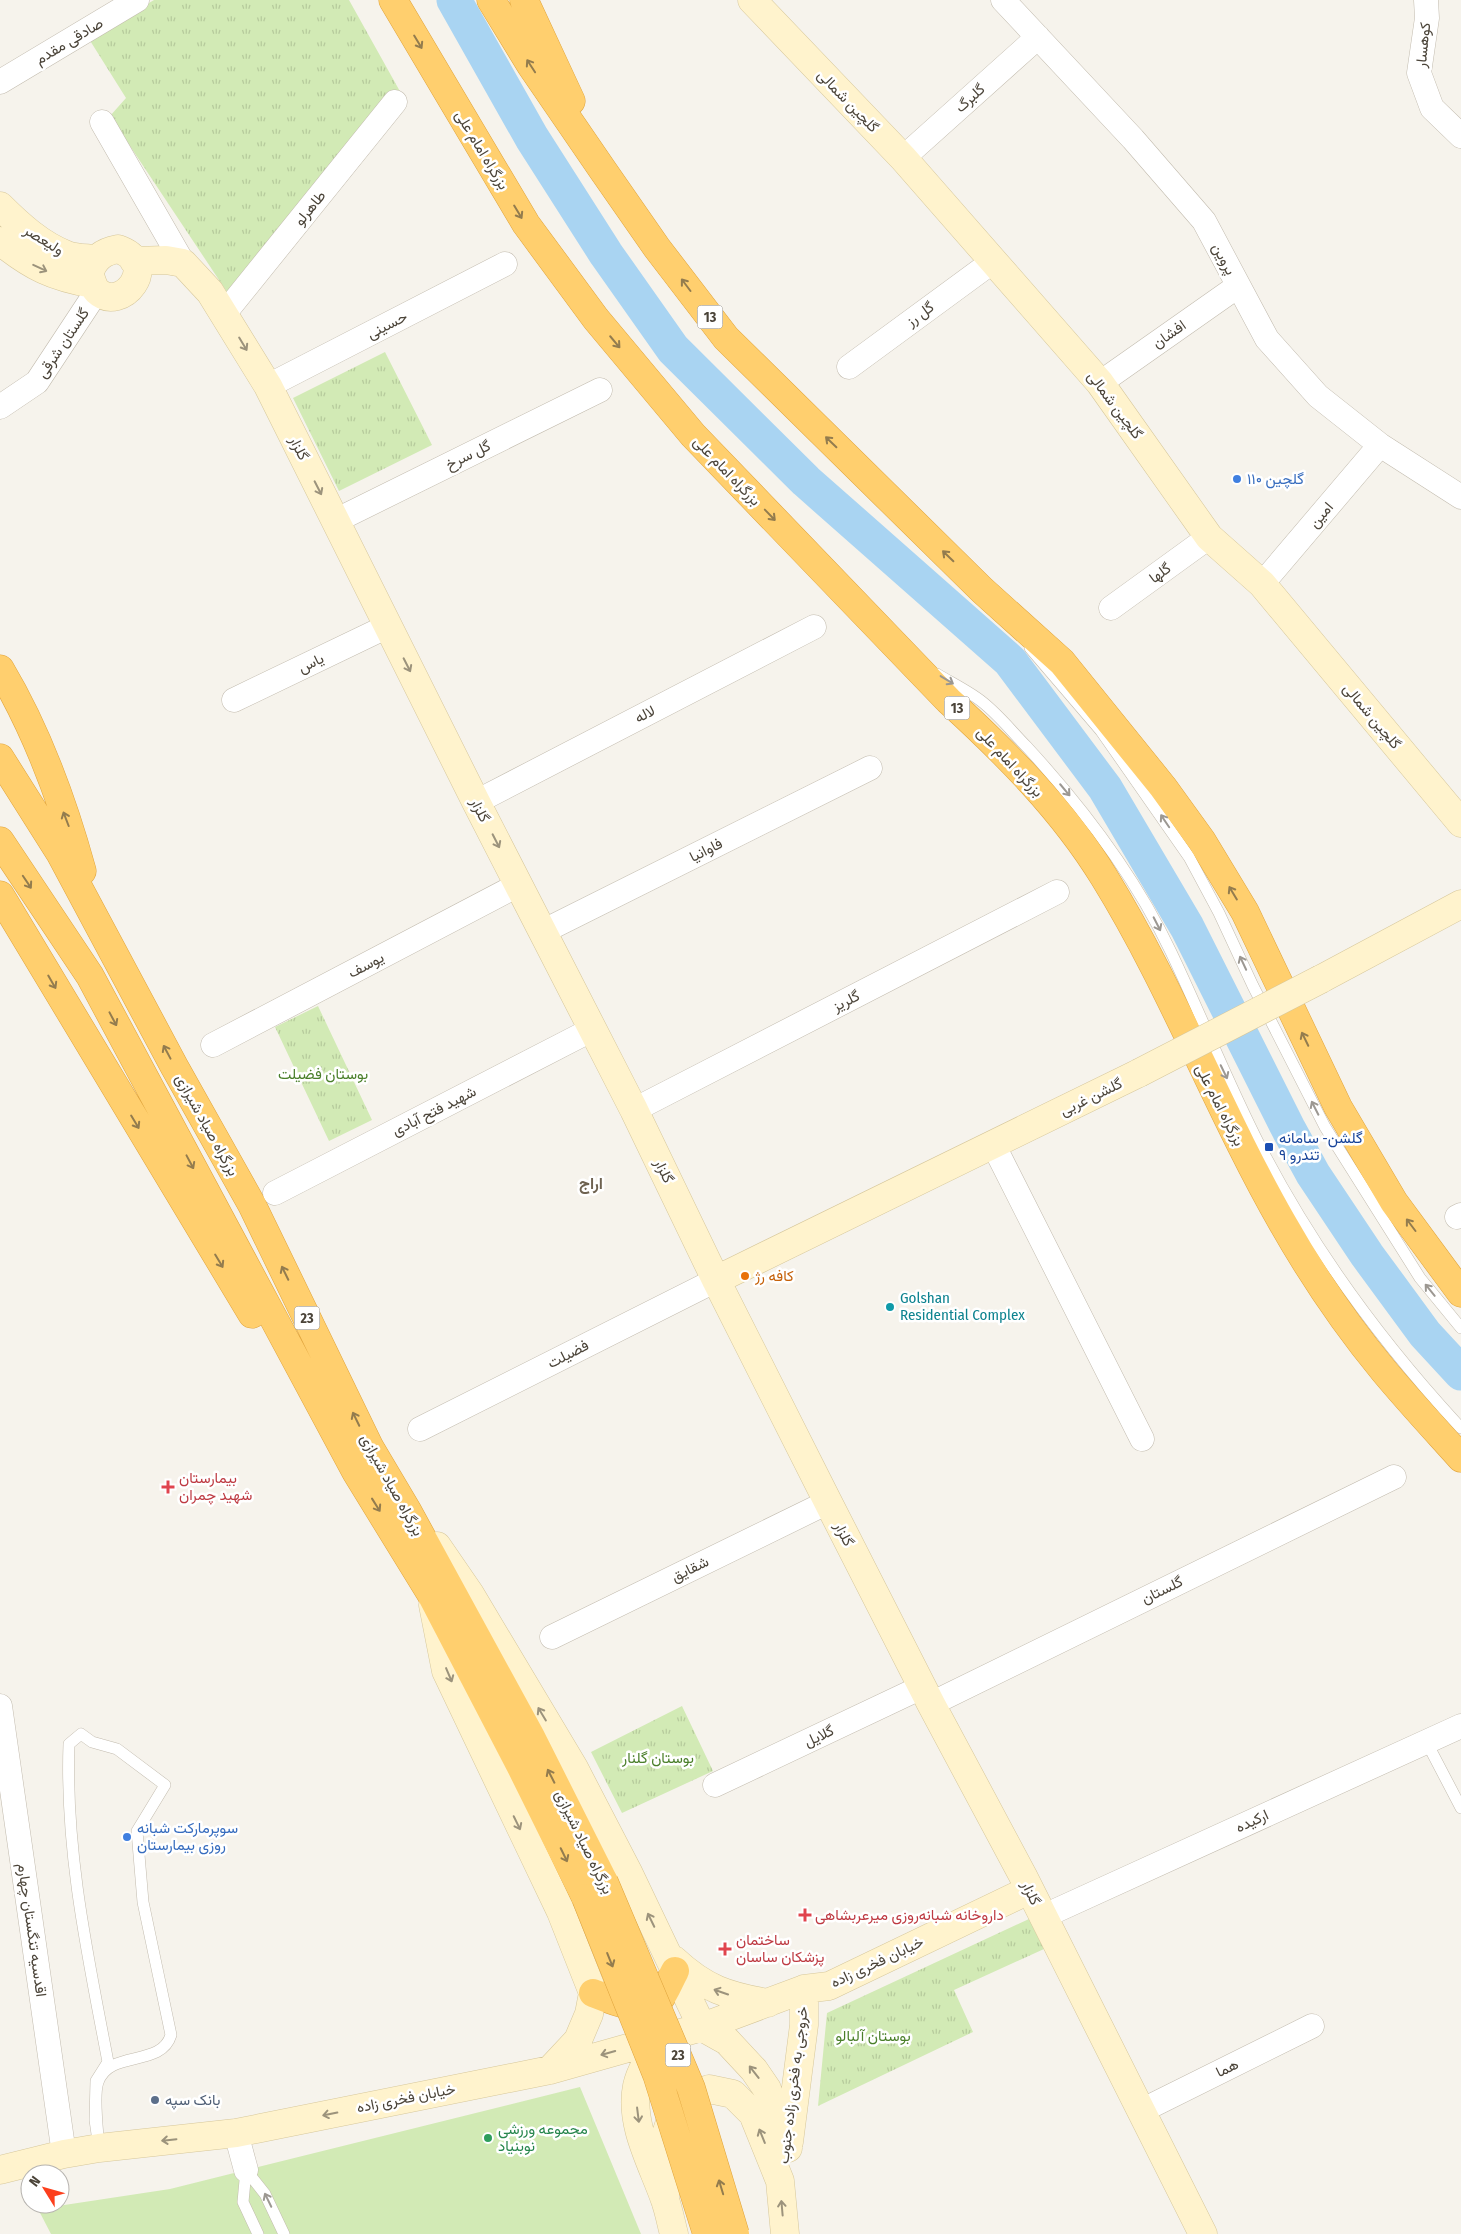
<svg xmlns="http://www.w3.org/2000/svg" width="1461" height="2234" font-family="'Fira Sans Condensed',Vazirmatn,sans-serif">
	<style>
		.grass { fill: #d2eab5 }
		.park { fill: url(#park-tufts) }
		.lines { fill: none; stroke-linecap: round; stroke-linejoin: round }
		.river { stroke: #a9d4f2; stroke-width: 35 }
		.lane-casing { stroke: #c2bbae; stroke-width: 12 }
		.street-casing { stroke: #c2bbae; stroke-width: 25 }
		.secondary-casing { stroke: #d6c79b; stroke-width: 29 }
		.highway-casing { stroke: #e0a43c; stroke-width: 29 }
		.lane { stroke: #fff; stroke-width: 11 }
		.street { stroke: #fff; stroke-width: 24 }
		.secondary { stroke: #fff3cd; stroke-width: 28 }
		.highway { stroke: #ffcf6e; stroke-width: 28 }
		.secondary-bridge-casing { stroke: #d6c79b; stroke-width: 29; stroke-linecap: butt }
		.highway-bridge-casing { stroke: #e0a43c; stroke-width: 29; stroke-linecap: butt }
		.secondary-bridge { stroke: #fff3cd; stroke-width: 28 }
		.highway-bridge { stroke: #ffcf6e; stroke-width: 28 }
		.oneway { stroke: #937c4e }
		.oneway2 { stroke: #9c937c }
		.oneway3 { stroke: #9c9892 }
		.shop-dot { fill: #3f7fe0; stroke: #fff; stroke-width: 2 }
		.transit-dot { fill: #1a4fb4; stroke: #fff; stroke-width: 2 }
		.food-dot { fill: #e8710a; stroke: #fff; stroke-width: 2 }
		.culture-dot { fill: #0f9aa8; stroke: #fff; stroke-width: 2 }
		.health-dot { fill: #e0444e; stroke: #fff; stroke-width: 2 }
		.service-dot { fill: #5c6f8a; stroke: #fff; stroke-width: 2 }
		.leisure-dot { fill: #2e9e5b; stroke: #fff; stroke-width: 2 }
		.labels { text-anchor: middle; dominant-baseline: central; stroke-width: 5; stroke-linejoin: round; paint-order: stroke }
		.shield { fill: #fff; stroke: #817c74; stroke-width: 1 }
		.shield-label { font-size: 14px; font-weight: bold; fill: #4b4439 }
		.street-label { font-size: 15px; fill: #4b4439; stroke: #fff }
		.shop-label { font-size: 15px; fill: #366cbe; stroke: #fff; text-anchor: start }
		.park-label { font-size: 15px; fill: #4a7f2a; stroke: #fff }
		.transit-label { font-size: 15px; fill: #164399; stroke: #fff; text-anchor: start }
		.food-label { font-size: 15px; fill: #c56008; stroke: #fff; text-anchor: start }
		.culture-label { font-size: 15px; fill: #0d838f; stroke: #fff; text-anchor: start }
		.health-label { font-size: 15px; fill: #be3a42; stroke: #fff; text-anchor: start }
		.service-label { font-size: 15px; fill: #4e5e75; stroke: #fff; text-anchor: start }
		.leisure-label { font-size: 15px; fill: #27864d; stroke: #fff; text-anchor: start }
		.neighbourhood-label { font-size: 16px; font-weight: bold; fill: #6e6250; stroke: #fff }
	</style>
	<defs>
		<pattern id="park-tufts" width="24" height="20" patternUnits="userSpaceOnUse" patternTransform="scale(1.25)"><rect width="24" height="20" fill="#d2eab5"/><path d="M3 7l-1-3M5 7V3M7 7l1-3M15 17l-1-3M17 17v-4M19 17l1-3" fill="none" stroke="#b6ca9c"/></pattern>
	</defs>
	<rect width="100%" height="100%" fill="#f6f3ec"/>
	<!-- grass -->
	<path class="grass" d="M 580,2087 L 641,2234 L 51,2234 L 38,2209 L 170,2189 Z"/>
	<!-- park -->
	<path class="park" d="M 154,0 L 349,0 L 402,95 L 227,292 L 110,116 L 126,98 L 89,39 Z
		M 385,352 L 432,445 L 339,491 L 293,398 Z
		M 318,1006 L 372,1120 L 329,1141 L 275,1027 Z
		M 682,1706 L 713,1771 L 622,1813 L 591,1752 Z
		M 1029,1919 L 1044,1949 L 954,1990 L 973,2032 L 818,2106 L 827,2013 Z"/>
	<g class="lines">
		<!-- river -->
		<path class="river" d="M 454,0 L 532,138 L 606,254 L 673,349 L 806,481 L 1010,661 L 1105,788 L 1187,927 L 1289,1130 L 1313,1174 L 1367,1255 L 1425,1334 L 1461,1373"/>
		<!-- lane casing -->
		<g class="lane-casing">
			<path id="lane" d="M 1030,648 L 1101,731 L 1189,857 L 1219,913 L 1253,986 L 1325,1127 L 1420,1278 L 1461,1328
				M 937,674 C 950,682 964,689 977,698 C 996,711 1011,731 1027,747 C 1084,809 1135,876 1171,952 C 1202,1017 1228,1084 1261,1148 C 1314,1250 1383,1344 1461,1428
				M 81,1734 L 92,1742 L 117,1749 L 165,1785 L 137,1831 L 143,1902 L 171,2035 C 161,2068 110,2049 98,2082 C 93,2096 98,2133 99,2148 L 95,2120 L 96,2081 L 108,2062 C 88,1957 65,1852 69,1744 Z
				M 1426,1741 L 1461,1808
				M 246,2170 L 265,2194 L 284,2234
				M 246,2170 L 243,2202 L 258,2234"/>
		</g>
		<!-- street casing -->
		<g class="street-casing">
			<path id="street" d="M 1003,0 L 1133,139 L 1204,221 L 1267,339 L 1318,396 L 1380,445 L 1461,497
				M 1426,0 L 1427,18 L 1419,73 L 1432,108 L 1461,136
				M 0,82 L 137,0
				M 102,122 L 183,263
				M 903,158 L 1038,37
				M 224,314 L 395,102
				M 849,367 L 992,262
				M 1100,383 L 1238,286
				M 268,386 L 505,264
				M 0,407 L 37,382 L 97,291
				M 335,521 L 600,390
				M 1262,584 L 1380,445
				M 1111,608 L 1209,537
				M 234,700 L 388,626
				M 476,802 L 814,627
				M 542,932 L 870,768
				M 213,1045 L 518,885
				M 634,1110 L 1057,892
				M 994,1146 L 1142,1439
				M 275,1193 L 593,1029
				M 1457,1217 L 1461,1215
				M 420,1429 L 716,1280
				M 552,1637 L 828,1502
				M 931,1704 L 1394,1477
				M 0,1706 L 64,2154
				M 715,1785 L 922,1687
				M 1042,1917 L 1461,1726
				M 1141,2111 L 1312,2026
				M 236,2133 L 246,2170"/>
		</g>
		<!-- secondary casing -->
		<g class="secondary-casing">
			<path id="secondary" d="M 752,0 L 903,158 L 1100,383 L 1209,537 L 1262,584 L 1461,823
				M 0,206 C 19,225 41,245 67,255 C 75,258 86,258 94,259
				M 0,241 C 32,267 53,277 93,284
				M 118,249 C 162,264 121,314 97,291 C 93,287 91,278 89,273 C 95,258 102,252 118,249 Z
				M 134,261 L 166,260 L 183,263 L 210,292 L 268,386 L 476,802 L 634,1110 L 716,1280 L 828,1502 L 931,1704 L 1023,1876 L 1203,2234
				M 1321,979 L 1461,904
				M 716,1280 L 1139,1073
				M 437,1546 L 470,1594 L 574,1768 L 629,1874 L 702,2027 L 727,2041 L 754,2070 L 767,2089 L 788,2148
				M 433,1605 L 446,1671 L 561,1912 L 593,1993 L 589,2014 L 578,2040 L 550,2070
				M 674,1960 C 705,1989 728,1996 768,2003
				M 660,2041 C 651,2055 641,2069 637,2086 C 629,2125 653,2165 665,2200 C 669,2211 671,2223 674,2234
				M 789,2142 L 804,2025 L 804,1989
				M 0,2170 L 64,2154 L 99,2148 L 236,2133 L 550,2070 L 702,2027 L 804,1989 L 829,1986 L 1029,1890
				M 665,2200 L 665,2137 L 671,2119 L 685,2101 L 709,2089 L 733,2094 L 753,2114 L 780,2181 L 785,2234"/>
		</g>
		<!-- highway casing -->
		<g class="highway-casing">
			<path id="highway" d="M 393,0 L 526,224 L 596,319 L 693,435 L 948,700 C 1005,752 1063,810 1104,877 C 1172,987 1218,1110 1282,1222 C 1312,1275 1346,1325 1384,1371 C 1409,1401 1435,1429 1461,1458
				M 491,0 L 530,64 L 602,169 L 657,248 L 726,338 L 982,590 L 1062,662 L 1163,787 L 1202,841 L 1245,912 L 1338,1107 L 1394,1202 L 1461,1293
				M 524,0 L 571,101
				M 0,669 C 37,731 63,802 82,871
				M 0,758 L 60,853 L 174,1066 L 252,1205 L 370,1448 L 408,1512 L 531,1737 L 604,1882
				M 0,841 L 90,976 L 356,1472 L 431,1594 L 520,1765 L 586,1898
				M 0,895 L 252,1314
				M 593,1993 C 608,1999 647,2016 660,1999 C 666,1991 670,1980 675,1971"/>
		</g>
		<!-- lane -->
		<use href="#lane" class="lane"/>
		<!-- street -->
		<use href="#street" class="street"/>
		<!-- secondary -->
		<use href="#secondary" class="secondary"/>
		<!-- highway -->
		<use href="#highway" class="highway"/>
		<!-- secondary-bridge casing -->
		<g class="secondary-bridge-casing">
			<path id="secondary-bridge" d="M 1139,1073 L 1321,979"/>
		</g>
		<!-- highway-bridge casing -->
		<g class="highway-bridge-casing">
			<path id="highway-bridge" d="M 604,1882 L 691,2088 L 735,2234
				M 586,1898 L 657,2075 L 707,2234"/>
		</g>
		<!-- secondary-bridge -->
		<use href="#secondary-bridge" class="secondary-bridge"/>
		<!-- highway-bridge -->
		<use href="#highway-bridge" class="highway-bridge"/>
	</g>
	<!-- one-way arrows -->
	<defs><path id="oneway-shaft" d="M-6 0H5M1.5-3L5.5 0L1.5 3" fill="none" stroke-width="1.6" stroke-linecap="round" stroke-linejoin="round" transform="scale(1.25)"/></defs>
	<g class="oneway">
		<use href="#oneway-shaft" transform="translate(418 42) rotate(59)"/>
		<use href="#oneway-shaft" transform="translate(531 66) rotate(-123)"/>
		<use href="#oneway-shaft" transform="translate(518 212) rotate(59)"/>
		<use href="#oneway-shaft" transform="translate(686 285) rotate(-127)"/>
		<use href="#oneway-shaft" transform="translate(615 342) rotate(50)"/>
		<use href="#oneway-shaft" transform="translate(831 442) rotate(-136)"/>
		<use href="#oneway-shaft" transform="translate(770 515) rotate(46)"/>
		<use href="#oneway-shaft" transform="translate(948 556) rotate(-136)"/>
		<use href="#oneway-shaft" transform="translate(66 819) rotate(-111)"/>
		<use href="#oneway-shaft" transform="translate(27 882) rotate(56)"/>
		<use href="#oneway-shaft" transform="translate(1233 893) rotate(-121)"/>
		<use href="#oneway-shaft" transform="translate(52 982) rotate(60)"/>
		<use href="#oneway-shaft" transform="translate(113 1019) rotate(62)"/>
		<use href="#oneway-shaft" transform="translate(1305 1039) rotate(-116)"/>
		<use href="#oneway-shaft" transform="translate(167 1052) rotate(-118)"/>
		<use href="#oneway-shaft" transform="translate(135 1122) rotate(59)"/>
		<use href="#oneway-shaft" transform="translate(190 1162) rotate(62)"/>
		<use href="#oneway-shaft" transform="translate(1411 1225) rotate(-127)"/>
		<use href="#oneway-shaft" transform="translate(219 1261) rotate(59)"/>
		<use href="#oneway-shaft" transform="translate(285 1273) rotate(-116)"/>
		<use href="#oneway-shaft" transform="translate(356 1419) rotate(-116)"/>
		<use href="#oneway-shaft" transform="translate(376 1505) rotate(58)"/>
		<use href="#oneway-shaft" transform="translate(551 1776) rotate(-117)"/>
		<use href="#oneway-shaft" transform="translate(564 1855) rotate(64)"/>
		<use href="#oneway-shaft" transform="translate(610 1960) rotate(68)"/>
		<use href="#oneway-shaft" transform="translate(721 2187) rotate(-107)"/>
	</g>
	<g class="oneway2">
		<use href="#oneway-shaft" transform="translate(40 268) rotate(25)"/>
		<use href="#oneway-shaft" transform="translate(243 344) rotate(59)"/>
		<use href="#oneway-shaft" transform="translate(318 488) rotate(63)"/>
		<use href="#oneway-shaft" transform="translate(407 665) rotate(63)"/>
		<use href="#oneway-shaft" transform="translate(496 841) rotate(63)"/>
		<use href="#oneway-shaft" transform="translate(449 1675) rotate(67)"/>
		<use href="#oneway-shaft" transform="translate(542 1714) rotate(-121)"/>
		<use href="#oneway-shaft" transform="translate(517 1823) rotate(64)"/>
		<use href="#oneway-shaft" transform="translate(651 1920) rotate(-116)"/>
		<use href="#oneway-shaft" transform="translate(721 1992) rotate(-161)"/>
		<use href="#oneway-shaft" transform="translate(608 2053) rotate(164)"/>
		<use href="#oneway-shaft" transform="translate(754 2072) rotate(-128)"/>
		<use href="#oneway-shaft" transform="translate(330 2114) rotate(169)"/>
		<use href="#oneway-shaft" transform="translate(638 2115) rotate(83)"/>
		<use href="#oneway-shaft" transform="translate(762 2136) rotate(-112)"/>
		<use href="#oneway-shaft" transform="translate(169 2140) rotate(174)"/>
		<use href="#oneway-shaft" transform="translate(782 2208) rotate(-95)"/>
	</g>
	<g class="oneway3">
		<use href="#oneway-shaft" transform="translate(947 680) rotate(31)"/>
		<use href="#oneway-shaft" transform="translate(1065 790) rotate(50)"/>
		<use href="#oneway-shaft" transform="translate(1165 821) rotate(-124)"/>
		<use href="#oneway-shaft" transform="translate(1157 924) rotate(63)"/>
		<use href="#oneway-shaft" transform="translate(1243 963) rotate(-115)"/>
		<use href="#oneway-shaft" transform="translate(1224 1072) rotate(64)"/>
		<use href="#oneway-shaft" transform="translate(1315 1108) rotate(-117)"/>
		<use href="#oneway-shaft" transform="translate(1430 1290) rotate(-129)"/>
		<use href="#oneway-shaft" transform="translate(268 2200) rotate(-116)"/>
	</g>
	<!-- markers -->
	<g class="shop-dot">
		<circle cx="1237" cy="479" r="5"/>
		<circle cx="127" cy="1837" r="5"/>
	</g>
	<rect class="transit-dot" x="1264" y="1142" width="10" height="10" rx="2.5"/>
	<circle class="food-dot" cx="745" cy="1276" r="5"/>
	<circle class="culture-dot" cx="890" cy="1307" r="5"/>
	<g class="health-dot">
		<path d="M165.5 1479.5h5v5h5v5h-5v5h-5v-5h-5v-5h5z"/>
		<path d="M802.5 1907.5h5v5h5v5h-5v5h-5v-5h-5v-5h5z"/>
		<path d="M722.5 1941.5h5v5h5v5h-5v5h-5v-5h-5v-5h5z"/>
	</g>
	<circle class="service-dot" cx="155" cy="2100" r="5"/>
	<circle class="leisure-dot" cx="488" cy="2138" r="5"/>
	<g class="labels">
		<!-- shield labels -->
		<g class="shield">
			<rect x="697.5" y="305.5" width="25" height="23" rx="4"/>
			<rect x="944.5" y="696.5" width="25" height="23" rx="4"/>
			<rect x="294.5" y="1306.5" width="25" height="23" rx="4"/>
			<rect x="665.5" y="2043.5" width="25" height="23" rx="4"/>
		</g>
		<g class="shield-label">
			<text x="710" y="317">13</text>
			<text x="957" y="708">13</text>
			<text x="307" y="1318">23</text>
			<text x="678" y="2055">23</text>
		</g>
		<!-- street labels -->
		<g class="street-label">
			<text transform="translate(69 41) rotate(-31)">صادقی مقدم</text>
			<text transform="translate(1423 45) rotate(-84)">کوهسار</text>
			<text transform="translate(970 98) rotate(-42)">گلبرگ</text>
			<text transform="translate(848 101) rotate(46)">گلچین شمالی</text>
			<text transform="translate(482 150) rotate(59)">بزرگراه امام علی</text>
			<text transform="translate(310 208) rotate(-51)">طاهرلو</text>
			<text transform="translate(44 240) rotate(32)">ولیعصر</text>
			<text transform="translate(1224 259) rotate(62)">پروین</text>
			<text transform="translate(920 314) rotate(-36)">گل رز</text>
			<text transform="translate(387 325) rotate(-27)">حسینی</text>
			<text transform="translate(1169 334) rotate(-35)">افشان</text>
			<text transform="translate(63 343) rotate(-56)">گلستان شرقی</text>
			<text transform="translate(1115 405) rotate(53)">گلچین شمالی</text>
			<text transform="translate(299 448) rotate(63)">گلزار</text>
			<text transform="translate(468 455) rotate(-26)">گل سرخ</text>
			<text transform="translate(727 471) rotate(46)">بزرگراه امام علی</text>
			<text transform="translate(1321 515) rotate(-50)">امین</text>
			<text transform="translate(1160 573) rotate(-36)">گلها</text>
			<text transform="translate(311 663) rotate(-26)">یاس</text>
			<text transform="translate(645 714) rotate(-27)">لاله</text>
			<text transform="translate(1372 716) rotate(50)">گلچین شمالی</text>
			<text transform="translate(1010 762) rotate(47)">بزرگراه امام علی</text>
			<text transform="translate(480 810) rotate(63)">گلزار</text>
			<text transform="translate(706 850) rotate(-27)">فاوانیا</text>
			<text transform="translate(366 965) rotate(-28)">یوسف</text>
			<text transform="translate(846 1001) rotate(-27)">گلریز</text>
			<text transform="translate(1091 1097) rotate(-26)">گلشن غربی</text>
			<text transform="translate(1220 1105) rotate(63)">بزرگراه امام علی</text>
			<text transform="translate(434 1111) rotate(-27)">شهید فتح آبادی</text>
			<text transform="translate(207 1125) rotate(61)">بزرگراه صیاد شیرازی</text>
			<text transform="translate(664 1171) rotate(64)">گلزار</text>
			<text transform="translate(568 1354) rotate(-27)">فضیلت</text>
			<text transform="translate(392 1485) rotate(61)">بزرگراه صیاد شیرازی</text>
			<text transform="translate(844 1534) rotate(63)">گلزار</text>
			<text transform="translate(690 1569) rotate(-26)">شقایق</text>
			<text transform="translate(1162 1590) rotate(-26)">گلستان</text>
			<text transform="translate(819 1736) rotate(-25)">گلایل</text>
			<text transform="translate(1252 1821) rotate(-25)">ارکیده</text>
			<text transform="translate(584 1842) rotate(64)">بزرگراه صیاد شیرازی</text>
			<text transform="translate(1031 1893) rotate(65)">گلزار</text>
			<text transform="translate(32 1930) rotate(82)">اقدسیه تنگستان چهارم</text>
			<text transform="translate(877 1962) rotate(-25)">خیابان فخری زاده</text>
			<text transform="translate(1227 2068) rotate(-26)">هما</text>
			<text transform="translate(793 2085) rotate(-83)">خروجی به فخری زاده جنوب</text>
			<text transform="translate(406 2098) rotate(-11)">خیابان فخری زاده</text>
		</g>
		<!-- shop labels -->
		<g class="shop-label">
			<text x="1247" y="479">گلچین ۱۱۰</text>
			<text x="137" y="1828">سوپرمارکت شبانه<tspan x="137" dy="17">روزی بیمارستان</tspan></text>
		</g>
		<!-- park labels -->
		<g class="park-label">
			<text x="323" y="1074">بوستان فضیلت</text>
			<text x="658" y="1758">بوستان گلنار</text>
			<text x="873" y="2036">بوستان آلبالو</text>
		</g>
		<!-- transit labels -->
		<g class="transit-label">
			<text x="1279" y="1138">گلشن- سامانه<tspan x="1279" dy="17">۹ تندرو</tspan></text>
		</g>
		<!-- food labels -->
		<g class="food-label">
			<text x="755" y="1276">کافه رژ</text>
		</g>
		<!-- culture labels -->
		<g class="culture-label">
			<text x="900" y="1298">Golshan<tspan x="900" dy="17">Residential Complex</tspan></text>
		</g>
		<!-- health labels -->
		<g class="health-label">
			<text x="179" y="1478">بیمارستان<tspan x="179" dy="17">شهید چمران</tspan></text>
			<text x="815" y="1915">داروخانه شبانه‌روزی میرعربشاهی</text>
			<text x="736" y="1940">ساختمان<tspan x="736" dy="17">پزشکان ساسان</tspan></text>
		</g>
		<!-- service labels -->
		<g class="service-label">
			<text x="165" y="2100">بانک سپه</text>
		</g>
		<!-- leisure labels -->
		<g class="leisure-label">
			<text x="498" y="2129">مجموعه ورزشی<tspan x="498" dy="17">نوبنیاد</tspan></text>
		</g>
		<!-- neighbourhood labels -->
		<g class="neighbourhood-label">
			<text x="591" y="1183">اراج</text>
		</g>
	</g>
	<!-- north arrow -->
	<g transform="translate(45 2189) rotate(307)"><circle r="24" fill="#ffffff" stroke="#b7b4b0"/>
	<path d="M0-4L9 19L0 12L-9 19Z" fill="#fc3f1d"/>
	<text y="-8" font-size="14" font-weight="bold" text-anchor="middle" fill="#4b4439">N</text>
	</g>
</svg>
